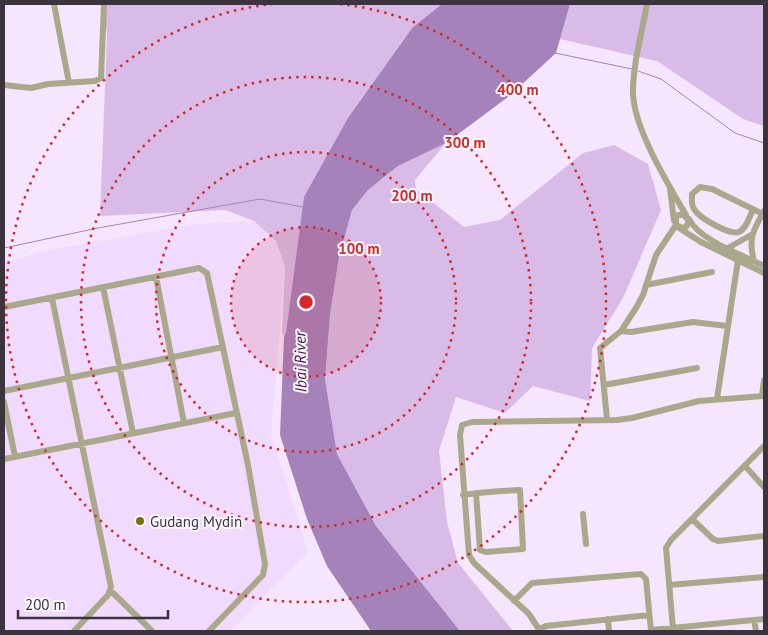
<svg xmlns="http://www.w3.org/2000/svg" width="768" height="635" font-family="'PT Sans',sans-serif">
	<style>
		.built { fill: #f0dafd }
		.green { fill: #d8bce7 }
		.water { fill: #a682ba }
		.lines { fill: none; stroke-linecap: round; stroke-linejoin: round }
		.stream { stroke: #a682ba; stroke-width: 1 }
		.minor { stroke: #a9a88b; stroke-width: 6 }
		.ring { fill: none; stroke: #d62828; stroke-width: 2.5; stroke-dasharray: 2.5 5 }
		.poi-dot { fill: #746f0f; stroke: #fcf8fe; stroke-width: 2 }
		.labels { text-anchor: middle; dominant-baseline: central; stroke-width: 4; stroke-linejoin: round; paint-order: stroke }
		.poi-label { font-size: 15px; fill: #3b343f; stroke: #fcf8fe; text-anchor: start }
		.water-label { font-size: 16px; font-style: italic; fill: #400f54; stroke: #fcf8fe }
		.centre { fill: #d62828; stroke: #fcf8fe; stroke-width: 2.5 }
		.ring-label { font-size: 15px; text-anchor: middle; font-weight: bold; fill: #d62828; stroke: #fcf8fe; stroke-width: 4; stroke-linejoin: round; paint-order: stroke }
	</style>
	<rect width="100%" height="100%" fill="#f5e6fd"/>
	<!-- built -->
	<path class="built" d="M 254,221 L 276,241 L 285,267 L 271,435 L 308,552 L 230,631 L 4,631 L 4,263 L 43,251 L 196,224 Z"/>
	<!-- green -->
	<path class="green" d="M 102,4 L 442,4 L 413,27 L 285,336 L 283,335 L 282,331 L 285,267 L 276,241 L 254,221 L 225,210 L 100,216 L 107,33 Z
		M 570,4 L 764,4 L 764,126 L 743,119 L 657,61 L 560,39 Z
		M 446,143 L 415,180 L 416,189 L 464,227 L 500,220 L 583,153 L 614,145 L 648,164 L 661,210 L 623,298 L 592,348 L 590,401 L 533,386 L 505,413 L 456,397 L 439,451 L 447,522 L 458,563 L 513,631 L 460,631 L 376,526 L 337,454 L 325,379 L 330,315 L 339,257 L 352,210 L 368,190 L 398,166 Z"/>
	<!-- water -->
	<path class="water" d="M 442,4 L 570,4 L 556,53 L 508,97 L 446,143 L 398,166 L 368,190 L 352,210 L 339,257 L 330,315 L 325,379 L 337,454 L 376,526 L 460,631 L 371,631 L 327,566 L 307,519 L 280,435 L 284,336 L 286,333 L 304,197 L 348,118 L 413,27 Z"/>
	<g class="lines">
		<!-- stream -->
		<path class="stream" d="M 555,53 L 632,69
			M 638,71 L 661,79 L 735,133 L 764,143
			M 4,248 L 98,228 L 260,199 L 303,207"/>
		<!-- minor -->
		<path class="minor" d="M 54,4 L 69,83
			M 647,4 C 642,32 633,63 633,92 C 633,127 668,184 686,215
			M 4,85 L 31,88 L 48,84 L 95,81 L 101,78 L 104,4
			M 670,189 L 674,221
			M 753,209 C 750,216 746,229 739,232 C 729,235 699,218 694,209 C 691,205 692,199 692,194 L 700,187 L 712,189 L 763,214
			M 689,219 C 700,241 743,255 764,266
			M 679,228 L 701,242 L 764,273
			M 728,248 L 751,235
			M 754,261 C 748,238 753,231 764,211
			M 156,277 L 184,423
			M 646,285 L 712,272
			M 103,287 L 133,433
			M 52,298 L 111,587 L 108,595 L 74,631
			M 4,307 L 199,268 L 207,273 L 248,465 L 265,564 L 263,575 L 209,631
			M 621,331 L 631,332 L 693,322 L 727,326
			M 604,385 L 697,368
			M 4,391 L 223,347
			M 762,396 L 764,380
			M 717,399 L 738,260
			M 4,402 L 15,457
			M 607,419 L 600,348 L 621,331 L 636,308 L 643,295 L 656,255 L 676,225 L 676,216 L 683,214 L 689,221 L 686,227 L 682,228 L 676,225
			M 4,459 L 236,413
			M 745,466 L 764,487
			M 463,495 C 482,492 501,491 520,490 L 523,549 L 486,552 L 480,550 L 476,493
			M 583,514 L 586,544
			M 692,519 L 713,539 L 718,541 L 764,536
			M 669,585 L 764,577
			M 111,591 L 152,631
			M 514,601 L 532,583 L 641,574 L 646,579 L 651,631
			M 608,619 L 609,631
			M 754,620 L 756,631
			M 539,629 L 546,626 L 649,615
			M 673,629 L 666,548 L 671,540 L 764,446
			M 651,630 L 764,619
			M 540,631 L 529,614 L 474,563 L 469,555 L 460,435 L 462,425 L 472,422 L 617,420 L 632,418 L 699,401 L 764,396"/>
	</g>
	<!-- distance rings -->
	<circle cx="306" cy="302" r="75" fill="#d62828" fill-opacity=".12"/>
	<g class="ring">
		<circle cx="306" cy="302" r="75"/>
		<circle cx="306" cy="302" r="150"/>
		<circle cx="306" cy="302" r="225"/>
		<path d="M340 4A300 300 0 1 1 272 4"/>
	</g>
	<!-- markers -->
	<circle class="poi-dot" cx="140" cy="521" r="5"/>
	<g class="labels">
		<!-- poi labels -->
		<g class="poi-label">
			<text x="150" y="521">Gudang Mydin</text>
		</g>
		<!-- water labels -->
		<g class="water-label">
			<text transform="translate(300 362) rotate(-91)">Ibai River</text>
		</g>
	</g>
	<circle cx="306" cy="302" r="8" class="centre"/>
	<g class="ring-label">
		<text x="518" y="95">400 m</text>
		<text x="465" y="148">300 m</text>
		<text x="412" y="201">200 m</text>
		<text x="359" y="254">100 m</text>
	</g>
	<!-- border -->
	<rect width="768" height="635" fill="none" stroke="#3b343f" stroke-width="10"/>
	<!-- scale -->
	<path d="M18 610v8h150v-8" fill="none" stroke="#3b343f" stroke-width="2.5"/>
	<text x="25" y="610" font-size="15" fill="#3b343f" stroke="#fcf8fe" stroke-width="4" paint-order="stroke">200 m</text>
</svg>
